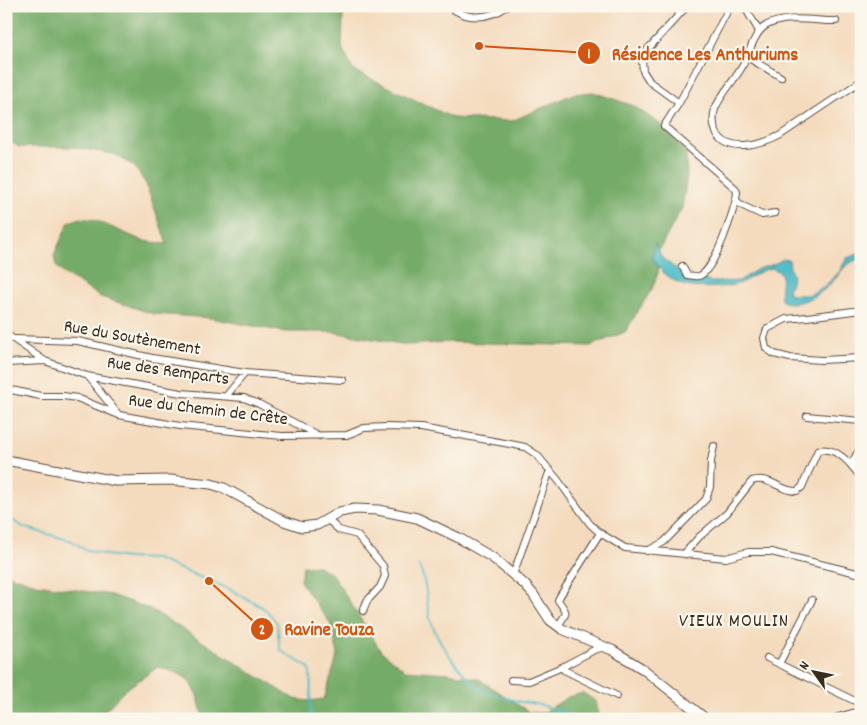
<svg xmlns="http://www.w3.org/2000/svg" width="867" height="725" font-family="Dekko,sans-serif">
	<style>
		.forest { fill: #75ab68; stroke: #586a43 }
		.water { fill: #4ebcc7; stroke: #447372 }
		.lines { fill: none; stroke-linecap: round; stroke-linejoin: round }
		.stream { stroke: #4ebcc7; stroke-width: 2 }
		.street-casing { stroke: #574536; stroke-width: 8 }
		.secondary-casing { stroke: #574536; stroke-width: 11 }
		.street { stroke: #fff; stroke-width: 6 }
		.secondary { stroke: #fff; stroke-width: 9 }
		.labels { text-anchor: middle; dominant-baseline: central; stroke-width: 4.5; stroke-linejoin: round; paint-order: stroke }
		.street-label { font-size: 18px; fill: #3b2a1e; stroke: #fbf7ec }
		.neighbourhood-label { font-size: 19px; letter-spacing: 1px; fill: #3b2a1e; stroke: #fbf7ec }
		.leader { fill: none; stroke: #d7540e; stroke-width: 2 }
		.callout-dot { fill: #d7540e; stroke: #fbf7ec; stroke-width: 2 }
		.mark-label { font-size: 15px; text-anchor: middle; font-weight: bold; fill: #fff }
		.callout-label { font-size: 19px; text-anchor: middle; font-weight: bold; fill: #d7540e; stroke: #fbf7ec; stroke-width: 4.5; stroke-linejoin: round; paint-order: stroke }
	</style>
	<rect width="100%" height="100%" fill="#fbf7ec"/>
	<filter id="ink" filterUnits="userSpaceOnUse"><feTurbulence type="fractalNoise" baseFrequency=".02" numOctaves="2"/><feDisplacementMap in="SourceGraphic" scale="10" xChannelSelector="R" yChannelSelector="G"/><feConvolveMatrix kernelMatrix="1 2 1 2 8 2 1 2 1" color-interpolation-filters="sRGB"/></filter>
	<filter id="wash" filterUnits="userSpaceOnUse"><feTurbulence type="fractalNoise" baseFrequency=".0096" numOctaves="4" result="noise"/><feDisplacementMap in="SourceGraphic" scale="20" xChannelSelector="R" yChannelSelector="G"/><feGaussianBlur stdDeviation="1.12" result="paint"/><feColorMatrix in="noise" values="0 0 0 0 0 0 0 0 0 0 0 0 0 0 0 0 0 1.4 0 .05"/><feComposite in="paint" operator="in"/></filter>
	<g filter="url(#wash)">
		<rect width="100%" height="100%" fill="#f4dbbe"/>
		<!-- forest -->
		<path class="forest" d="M 6,6 L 347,6 L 343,15 L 342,48 L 353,70 L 453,118 L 512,121 L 573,94 L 593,92 L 634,106 L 664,127 L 686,153 L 687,177 L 682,208 L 659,250 L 658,273 L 652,289 L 625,332 L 590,346 L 451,342 L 407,345 L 333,332 L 285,332 L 210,318 L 154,314 L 101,297 L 64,274 L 56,266 L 54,255 L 69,222 L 81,218 L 95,220 L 143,241 L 167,244 L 146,184 L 134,166 L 114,154 L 72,147 L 19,147 L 6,139 Z
			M 303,566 L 318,566 L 332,574 L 381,651 L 405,670 L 449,673 L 479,679 L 529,712 L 543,713 L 568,697 L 583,693 L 596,701 L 600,719 L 203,719 C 200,704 196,682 181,675 C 174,671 165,670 158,667 L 126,689 L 97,719 L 6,719 L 6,574 L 36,584 L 111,595 L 152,610 L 294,699 L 309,701 L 324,699 L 338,654 L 330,623 L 300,581 Z"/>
		<!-- water -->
		<path class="water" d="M 655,243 L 662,258 L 679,271 L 692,279 L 706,280 L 711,282 L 739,281 L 758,269 L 774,264 L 783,259 L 789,260 L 790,269 L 793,276 L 788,290 L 791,295 C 796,295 801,295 806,295 C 817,294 832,280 839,272 C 842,268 844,262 847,258 L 861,253 L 861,258 C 856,260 851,262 847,265 C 841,270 837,278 831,283 C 820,295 798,308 782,301 C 778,293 783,283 781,273 L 772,268 C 758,270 750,280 737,284 C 726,288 694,289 683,285 C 672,281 656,268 652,257 Z"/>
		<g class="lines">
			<!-- stream -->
			<path class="stream" d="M 6,516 L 23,527 L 72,541 L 84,549 L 106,555 L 128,558 L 156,559 L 229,589 L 262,607 L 269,613 L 277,623 L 280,650 L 309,668 C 313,683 309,702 311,719
				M 418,565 C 427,580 426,600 430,618 C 436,641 466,682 487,693 L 521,702 L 538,704 L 563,712 L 577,719"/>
		</g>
	</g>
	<g filter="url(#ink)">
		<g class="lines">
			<!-- street casing -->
			<g class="street-casing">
				<path id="street" d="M 449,6 C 466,21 491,19 507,6
					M 744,6 L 759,31
					M 836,21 C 814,21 787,15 767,25 C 753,33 750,53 742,67 C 734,81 721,94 715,109 C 713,116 713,125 716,132 C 728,155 761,145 779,136 L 861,81
					M 747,57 L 781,77
					M 679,103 L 650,82 L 643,71 L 642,60 L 647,50 L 687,6
					M 736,200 L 741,205 L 762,215 L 775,213
					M 682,266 L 687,275 C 690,275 696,277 699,276 C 714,272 736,207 737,192 L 735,188 L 664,126 L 679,103 L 730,6
					M 861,310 L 807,317 L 786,319 L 767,329 L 764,338 L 766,348 L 774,354 L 790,358 L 822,360 L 861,358
					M 6,334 L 45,361
					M 15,339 L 78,341 L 152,358 L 245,373 L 342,380
					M 6,363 L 45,361 L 87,376 L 181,393 L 244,398 L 259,404 L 319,436
					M 87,376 L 118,414
					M 6,389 L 41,396 L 63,396 L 77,398 L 119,415 L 180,426 L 282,436 L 347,435 L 364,428 L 387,427 L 421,428 L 510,444 L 525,447 L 537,455 L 558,480 L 590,524 L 600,533 L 625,548 L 726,558 L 748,552 L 771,552 L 861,574
					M 227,395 L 245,373
					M 807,416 L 861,421
					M 851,464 L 861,447
					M 328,520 L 339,530 L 357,535 L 383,566 L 385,576 L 380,587 L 367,601 L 363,611
					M 647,551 L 664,542 L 706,499 L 710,487 L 711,461 L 714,446
					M 684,554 L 699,537 L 727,513 L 752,481 C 769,475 781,492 797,491 L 802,487 L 818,450 C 837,446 851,464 861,478
					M 513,575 L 550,470
					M 558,626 C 568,610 568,615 558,600 L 560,596 L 600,533
					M 605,647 L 594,650 L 562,667 L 564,670 L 617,696
					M 767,658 L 861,704
					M 779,664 L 812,600
					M 511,680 L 529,681 L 562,667"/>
			</g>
			<!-- secondary casing -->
			<g class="secondary-casing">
				<path id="secondary" d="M 6,460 L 116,481 L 170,480 L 211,484 L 224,488 L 284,521 L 302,527 L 317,525 L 340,512 L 355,509 L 378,510 L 417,518 L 457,537 L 493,558 L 524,584 L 533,594 L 550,620 L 562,629 L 612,650 L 643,669 L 706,719
					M 837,719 L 861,712"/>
			</g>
			<!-- street -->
			<use href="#street" class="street"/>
			<!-- secondary -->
			<use href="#secondary" class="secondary"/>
		</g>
	</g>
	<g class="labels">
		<!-- street labels -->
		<g class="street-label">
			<text transform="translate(132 339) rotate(10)">Rue du Soutènement</text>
			<text transform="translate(168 372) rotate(8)">Rue des Remparts</text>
			<text transform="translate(208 411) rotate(7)">Rue du Chemin de Crête</text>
		</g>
		<!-- neighbourhood labels -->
		<g class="neighbourhood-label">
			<text x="734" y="622">VIEUX MOULIN</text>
		</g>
	</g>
	<!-- callouts -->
	<path class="leader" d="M479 46L589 53M209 581L262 629"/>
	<g class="callout-dot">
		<circle cx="479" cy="46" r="5"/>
		<circle cx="209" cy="581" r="5"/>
		<circle cx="589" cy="53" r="12"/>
		<circle cx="262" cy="629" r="12"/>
	</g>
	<g class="mark-label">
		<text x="589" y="58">1</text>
		<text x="262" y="634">2</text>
	</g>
	<g class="callout-label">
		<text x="705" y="60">Résidence Les Anthuriums</text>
		<text x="329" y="635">Ravine Touza</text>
	</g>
	<!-- margin -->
	<rect width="867" height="725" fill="none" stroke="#fbf7ec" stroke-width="25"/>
	<!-- north arrow -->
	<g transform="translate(814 672) rotate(303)" stroke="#fbf7ec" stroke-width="4" paint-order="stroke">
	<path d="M0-4L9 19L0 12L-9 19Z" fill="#3b2a1e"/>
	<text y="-8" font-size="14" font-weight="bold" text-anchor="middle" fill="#3b2a1e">N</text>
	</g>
</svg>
